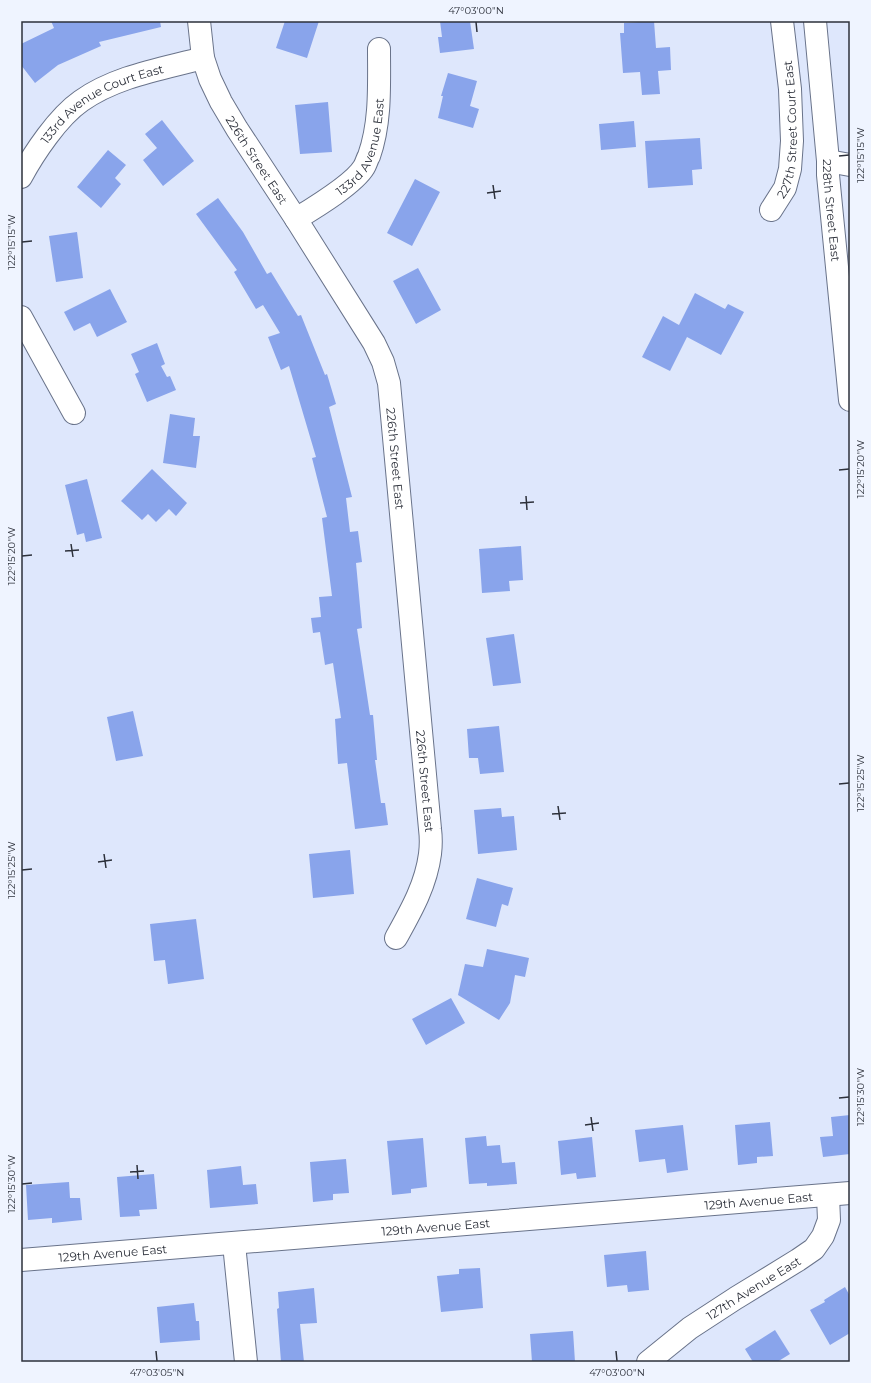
<svg xmlns="http://www.w3.org/2000/svg" width="871" height="1383" font-family="Montserrat,sans-serif">
	<style>
		.building { fill: #89a4eb }
		.lines { fill: none; stroke-linecap: round; stroke-linejoin: round }
		.minor-casing { stroke: #69738a; stroke-width: 24 }
		.minor { stroke: #fff; stroke-width: 22 }
		.ticks { fill: none; stroke: #2d313b; stroke-width: 1.5 }
		.labels { text-anchor: middle; dominant-baseline: central; stroke-width: 3; stroke-linejoin: round; paint-order: stroke }
		.street-label { font-size: 12px; fill: #2d313b; stroke: #eff4ff }
		.neatline { fill: none; stroke: #2d313b; stroke-width: 1.5 }
		.ticks-label { font-size: 10px; text-anchor: middle; fill: #2d313b }
	</style>
	<rect width="100%" height="100%" fill="#dee7fc"/>
	<!-- building -->
	<path class="building" d="M 51,21 L 160,21 L 161,27 L 99,42 L 101,46 L 58,65 L 35,83 L 21,65 L 21,44 L 54,28 Z
		M 285,21 L 319,21 L 307,58 L 276,48 Z
		M 440,21 L 470,21 L 474,49 L 440,53 L 438,37 L 442,37 Z
		M 654,21 L 656,48 L 670,47 L 671,70 L 658,71 L 660,94 L 642,95 L 640,72 L 623,73 L 620,33 L 624,33 L 624,23 Z
		M 448,73 L 477,81 L 470,106 L 479,109 L 473,128 L 438,118 L 443,96 L 441,96 Z
		M 328,102 L 332,152 L 300,154 L 295,105 Z
		M 162,120 L 194,161 L 163,186 L 143,160 L 157,148 L 145,134 Z
		M 634,121 L 636,147 L 601,150 L 599,124 Z
		M 700,138 L 702,169 L 692,170 L 693,185 L 648,188 L 645,141 Z
		M 108,150 L 126,165 L 115,178 L 121,184 L 101,208 L 77,187 Z
		M 415,179 L 440,192 L 412,246 L 387,233 Z
		M 218,198 L 243,232 L 267,274 L 271,272 L 298,316 L 301,315 L 325,375 L 327,374 L 336,404 L 329,407 L 352,497 L 346,498 L 350,532 L 358,531 L 362,562 L 356,563 L 362,628 L 357,629 L 370,715 L 373,715 L 377,760 L 375,760 L 381,803 L 385,803 L 388,825 L 355,829 L 347,763 L 338,764 L 335,719 L 341,718 L 333,663 L 325,665 L 320,632 L 313,633 L 311,618 L 321,617 L 319,597 L 332,596 L 322,518 L 327,517 L 312,458 L 316,457 L 289,366 L 281,370 L 268,337 L 280,333 L 263,305 L 256,309 L 234,272 L 237,270 L 196,214 Z
		M 77,232 L 83,278 L 56,282 L 49,236 Z
		M 418,268 L 441,310 L 416,324 L 393,281 Z
		M 110,289 L 127,322 L 97,337 L 90,323 L 74,331 L 64,312 Z
		M 695,293 L 725,309 L 728,304 L 744,312 L 721,355 L 687,337 L 670,371 L 642,357 L 663,316 L 679,325 Z
		M 157,343 L 165,364 L 161,366 L 167,377 L 170,376 L 176,390 L 147,402 L 135,374 L 139,372 L 131,354 Z
		M 170,414 L 195,418 L 193,436 L 200,436 L 196,468 L 163,463 Z
		M 152,469 L 187,503 L 176,516 L 169,509 L 156,522 L 148,514 L 142,520 L 121,501 Z
		M 87,479 L 102,538 L 86,542 L 84,533 L 77,535 L 65,485 Z
		M 521,546 L 523,580 L 509,581 L 510,591 L 482,593 L 479,549 Z
		M 514,634 L 521,683 L 493,686 L 486,638 Z
		M 133,711 L 143,756 L 116,761 L 107,717 Z
		M 499,726 L 504,772 L 480,774 L 478,758 L 469,758 L 467,729 Z
		M 501,808 L 502,817 L 514,816 L 517,850 L 478,854 L 474,810 Z
		M 350,850 L 354,894 L 313,898 L 309,854 Z
		M 477,878 L 513,888 L 508,906 L 502,904 L 496,927 L 466,919 Z
		M 196,919 L 204,979 L 168,984 L 165,960 L 154,961 L 150,924 Z
		M 487,949 L 529,958 L 525,977 L 515,975 L 510,1003 L 499,1020 L 458,995 L 465,964 L 483,967 Z
		M 451,998 L 465,1023 L 426,1045 L 412,1019 Z
		M 850,1115 L 850,1154 L 823,1157 L 820,1137 L 833,1136 L 831,1117 Z
		M 770,1122 L 773,1156 L 757,1157 L 757,1163 L 738,1165 L 735,1125 Z
		M 683,1125 L 688,1170 L 667,1173 L 665,1159 L 639,1162 L 635,1130 Z
		M 486,1136 L 487,1146 L 500,1145 L 502,1163 L 515,1162 L 517,1184 L 487,1186 L 487,1183 L 469,1184 L 465,1138 Z
		M 592,1137 L 596,1177 L 577,1179 L 576,1173 L 561,1175 L 558,1141 Z
		M 423,1138 L 427,1187 L 411,1189 L 411,1193 L 392,1195 L 387,1141 Z
		M 346,1159 L 349,1193 L 333,1194 L 333,1200 L 313,1202 L 310,1162 Z
		M 241,1166 L 243,1185 L 256,1184 L 258,1204 L 210,1208 L 207,1170 Z
		M 154,1174 L 157,1209 L 139,1210 L 140,1216 L 120,1217 L 117,1177 Z
		M 69,1182 L 70,1198 L 80,1198 L 82,1220 L 52,1223 L 52,1218 L 28,1220 L 26,1185 Z
		M 646,1251 L 649,1290 L 628,1292 L 627,1285 L 607,1287 L 604,1255 Z
		M 480,1268 L 483,1308 L 441,1312 L 437,1276 L 459,1274 L 459,1269 Z
		M 845,1287 L 850,1296 L 850,1333 L 830,1345 L 810,1310 L 825,1302 L 824,1300 Z
		M 314,1288 L 317,1323 L 300,1324 L 304,1362 L 281,1362 L 277,1309 L 279,1308 L 278,1292 Z
		M 194,1303 L 196,1321 L 199,1321 L 200,1340 L 160,1343 L 157,1307 Z
		M 775,1330 L 790,1354 L 777,1362 L 753,1362 L 745,1349 Z
		M 573,1331 L 575,1362 L 532,1362 L 530,1334 Z"/>
	<g class="lines">
		<!-- minor casing -->
		<g class="minor-casing">
			<g id="minor">
				<path id="s1" d="M 199,21 L 203,58 L 210,79 L 221,102 L 237,129 L 296,219 L 374,343 L 383,362 L 389,383 L 430,829 C 431,837 431,846 430,854 C 426,885 411,911 396,938"/>
				<path id="s2" d="M 815,21 L 828,161 L 828,175 L 850,400"/>
				<path d="M 828,161 L 850,165"/>
				<path id="s3" d="M 21,177 C 34,153 58,117 81,101 C 116,76 162,69 203,58"/>
				<path id="s4" d="M 771,210 L 785,188 L 790,169 L 792,141 L 790,89 L 782,21"/>
				<path id="s5" d="M 296,219 C 314,208 354,184 364,167 C 366,164 367,159 369,156 C 381,122 379,85 379,49"/>
				<path d="M 21,317 L 74,413"/>
				<path d="M 234,1244 L 246,1362"/>
				<path id="s6" d="M 21,1260 L 850,1193"/>
				<path id="s7" d="M 648,1362 L 690,1328 L 736,1298 L 798,1260 L 814,1249 L 823,1236 L 829,1220 L 828,1196"/>
			</g>
		</g>
		<!-- minor -->
		<use href="#minor" class="minor"/>
	</g>
	<!-- ticks -->
	<path class="ticks" d="M 476,22 L 477,32M 839,156 L 849,155M 493,185 L 495,199M 487,193 L 501,191M 22,242 L 32,241M 839,470 L 849,469M 526,496 L 527,510M 520,503 L 534,502M 71,544 L 73,557M 65,551 L 79,550M 22,556 L 32,555M 839,784 L 849,783M 558,806 L 560,820M 552,814 L 566,813M 104,854 L 106,868M 98,862 L 112,860M 22,870 L 32,869M 839,1098 L 849,1097M 591,1117 L 593,1131M 585,1125 L 599,1123M 137,1165 L 138,1179M 130,1172 L 144,1171M 22,1184 L 32,1183M 156,1351 L 157,1361M 616,1351 L 617,1361"/>
	<g class="labels">
		<!-- street labels -->
		<g class="street-label">
			<text stroke="none"><textPath href="#s3" startOffset="114">133rd Avenue Court East</textPath></text>
			<text stroke="none"><textPath href="#s4" startOffset="85">227th Street Court East</textPath></text>
			<text stroke="none"><textPath href="#s5" startOffset="103">133rd Avenue East</textPath></text>
			<text stroke="none"><textPath href="#s1" startOffset="153">226th Street East</textPath></text>
			<text stroke="none"><textPath href="#s2" startOffset="190">228th Street East</textPath></text>
			<text stroke="none"><textPath href="#s1" startOffset="489">226th Street East</textPath></text>
			<text stroke="none"><textPath href="#s1" startOffset="813">226th Street East</textPath></text>
			<text stroke="none"><textPath href="#s6" startOffset="740">129th Avenue East</textPath></text>
			<text stroke="none"><textPath href="#s6" startOffset="416">129th Avenue East</textPath></text>
			<text stroke="none"><textPath href="#s6" startOffset="92">129th Avenue East</textPath></text>
			<text stroke="none"><textPath href="#s7" startOffset="129">127th Avenue East</textPath></text>
		</g>
	</g>
	<!-- border -->
	<rect width="871" height="1383" fill="none" stroke="#eff4ff" stroke-width="44"/>
	<rect x="22" y="22" width="827" height="1339" class="neatline"/>
	<g class="ticks-label">
		<text x="476" y="14">47°03'00"N</text>
		<text transform="translate(860 155) rotate(-90)" y="4">122°15'15"W</text>
		<text transform="translate(11 242) rotate(-90)" y="4">122°15'15"W</text>
		<text transform="translate(860 469) rotate(-90)" y="4">122°15'20"W</text>
		<text transform="translate(11 556) rotate(-90)" y="4">122°15'20"W</text>
		<text transform="translate(860 783) rotate(-90)" y="4">122°15'25"W</text>
		<text transform="translate(11 870) rotate(-90)" y="4">122°15'25"W</text>
		<text transform="translate(860 1097) rotate(-90)" y="4">122°15'30"W</text>
		<text transform="translate(11 1184) rotate(-90)" y="4">122°15'30"W</text>
		<text x="157" y="1376">47°03'05"N</text>
		<text x="617" y="1376">47°03'00"N</text>
	</g>
</svg>
